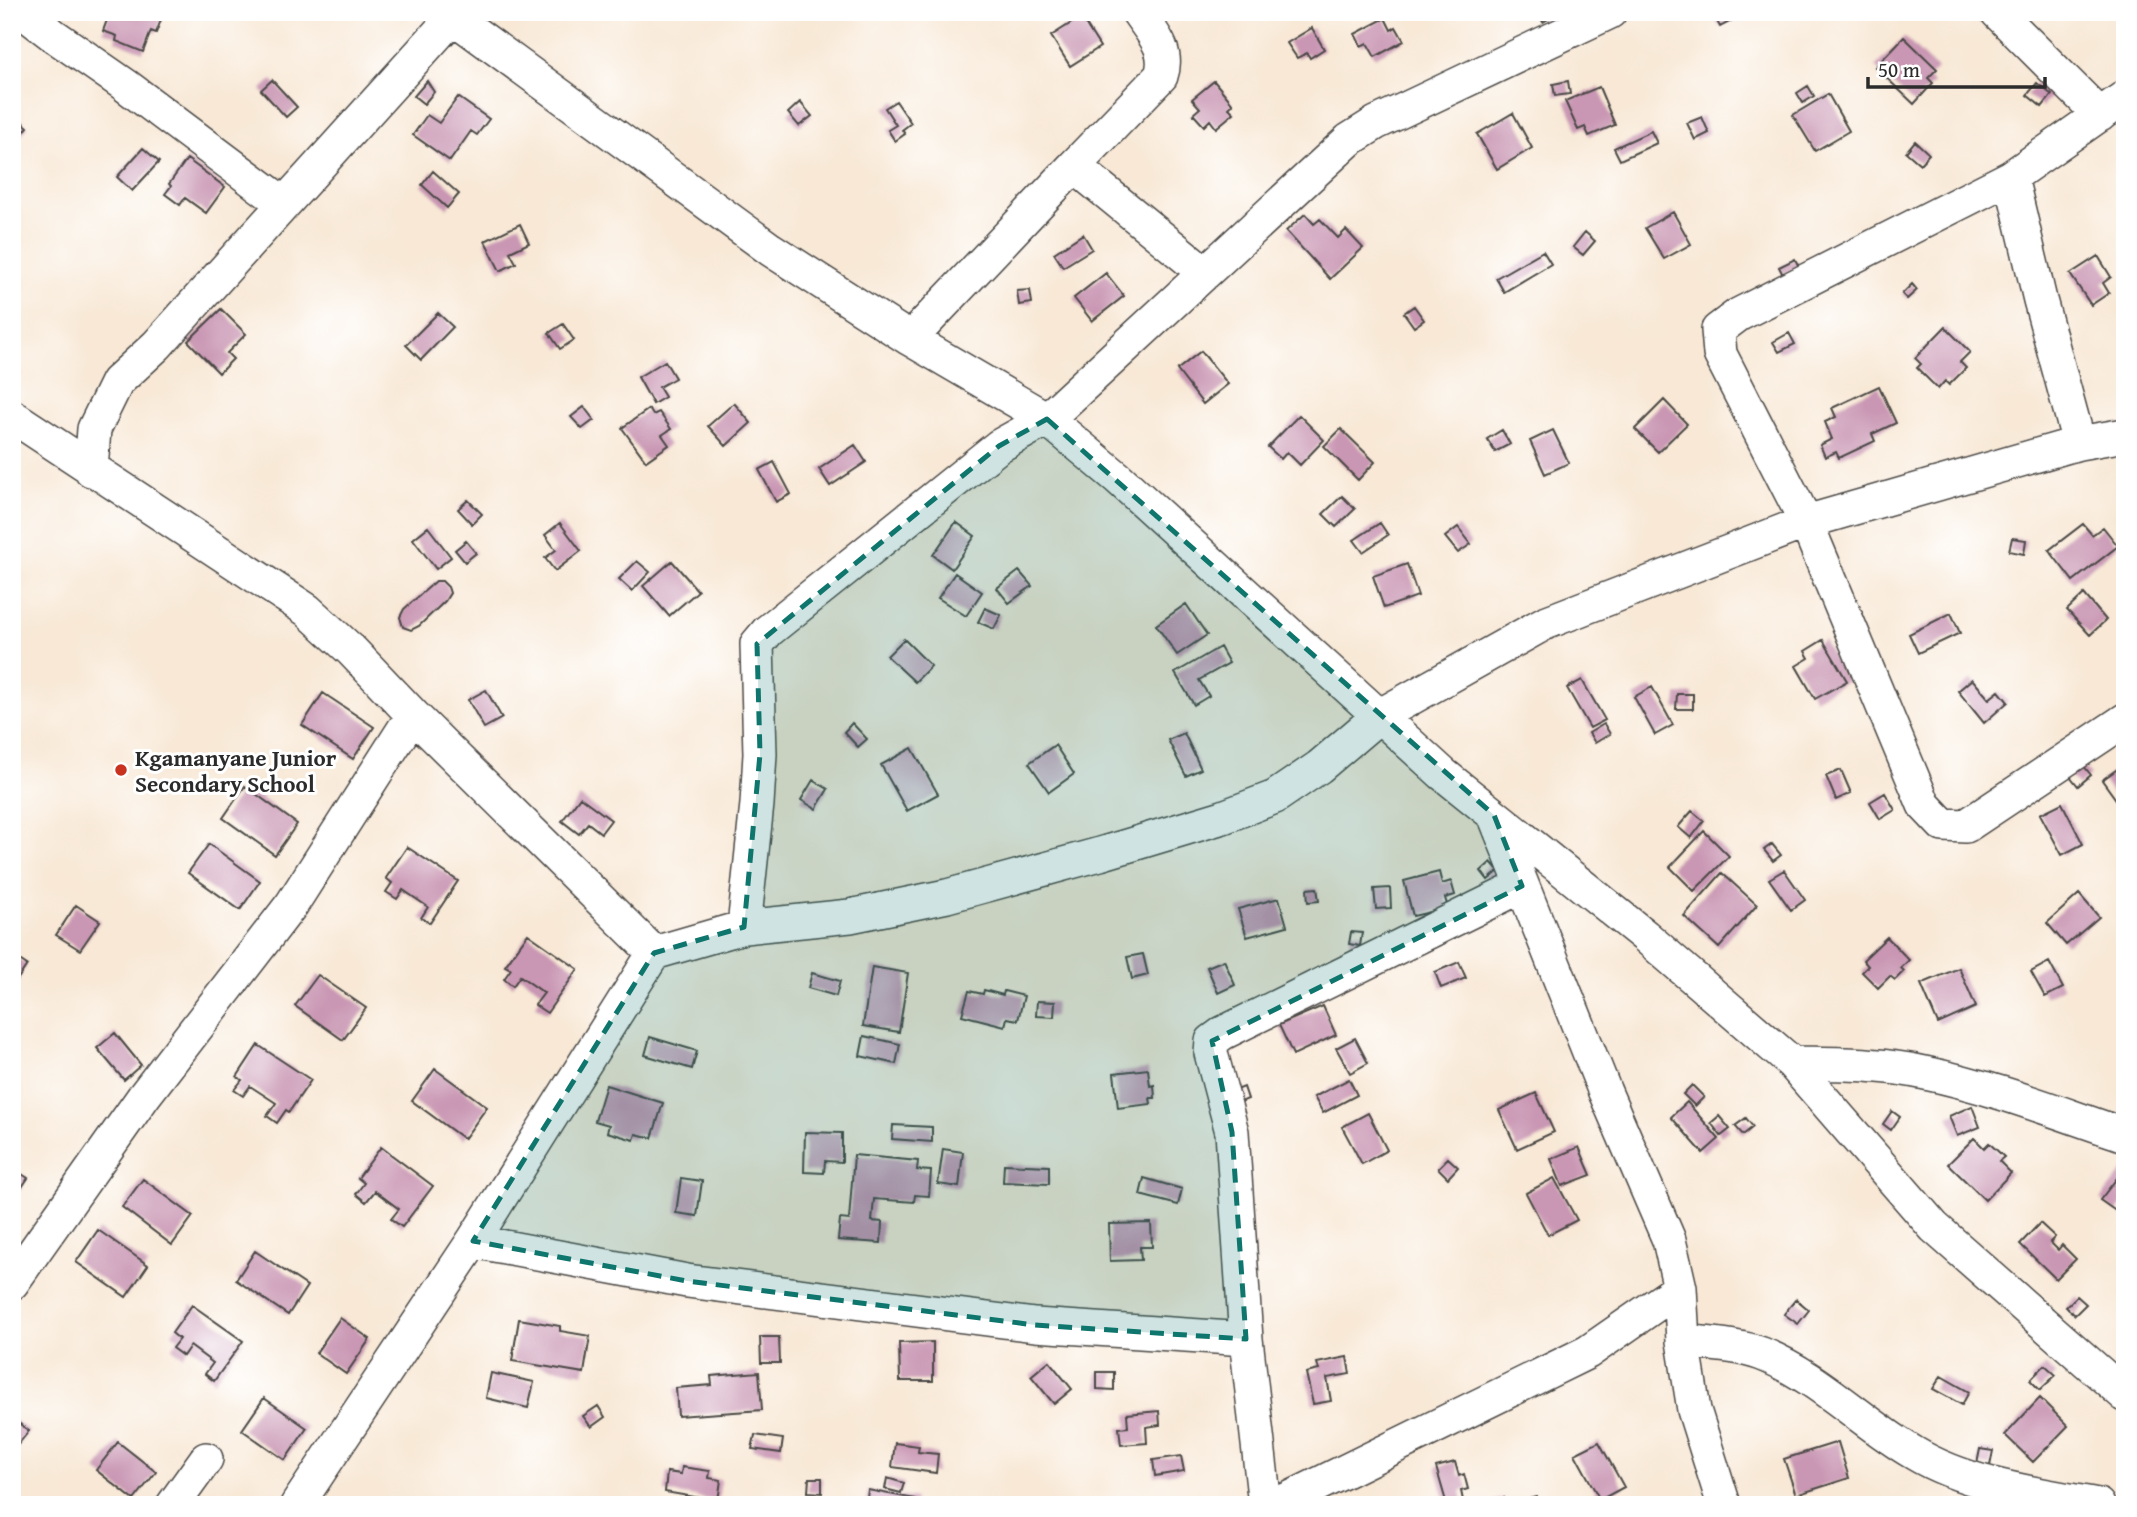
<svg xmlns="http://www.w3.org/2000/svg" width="2137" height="1517" font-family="'Gentium Book Plus',serif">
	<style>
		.building { fill: #c996b3 }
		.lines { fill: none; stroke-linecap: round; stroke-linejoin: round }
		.minor-casing { stroke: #4a4744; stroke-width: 36 }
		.minor { stroke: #fff; stroke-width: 33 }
		.marked { fill: #0f766e; fill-opacity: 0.2; stroke: #0f766e; stroke-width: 5; stroke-dasharray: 14 9; stroke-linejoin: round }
		.poi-dot { fill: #c8321e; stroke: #fff; stroke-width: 2.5 }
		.labels { text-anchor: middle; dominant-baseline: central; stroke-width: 6; stroke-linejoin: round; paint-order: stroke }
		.poi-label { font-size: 23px; font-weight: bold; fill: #2b2b2b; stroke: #fff; text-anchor: start }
	</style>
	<rect width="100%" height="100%" fill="#fff"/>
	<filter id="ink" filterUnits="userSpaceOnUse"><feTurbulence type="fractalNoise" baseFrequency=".0143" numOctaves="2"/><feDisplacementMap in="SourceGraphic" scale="14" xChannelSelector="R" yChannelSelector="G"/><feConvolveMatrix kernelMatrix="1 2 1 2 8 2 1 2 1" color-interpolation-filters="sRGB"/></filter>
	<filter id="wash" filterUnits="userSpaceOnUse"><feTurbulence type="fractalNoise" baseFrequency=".00686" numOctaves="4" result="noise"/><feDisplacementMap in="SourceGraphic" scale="28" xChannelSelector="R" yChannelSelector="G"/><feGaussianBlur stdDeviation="1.57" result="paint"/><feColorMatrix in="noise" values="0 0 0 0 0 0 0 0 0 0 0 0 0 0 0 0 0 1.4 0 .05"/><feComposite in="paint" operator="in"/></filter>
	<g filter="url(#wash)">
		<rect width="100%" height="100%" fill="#f8e8d5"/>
		<g id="blocks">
			<!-- building -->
			<path class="building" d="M 110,12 L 164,12 L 156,33 L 151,31 L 143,52 L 116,41 L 117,36 L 103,31 Z
				M 1537,12 L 1559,12 L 1543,22 Z
				M 1712,12 L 1737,12 L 1739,17 L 1720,27 Z
				M 1081,17 L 1100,47 L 1070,66 L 1051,36 Z
				M 1385,18 L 1391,30 L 1396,27 L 1404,41 L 1375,57 L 1367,43 L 1361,46 L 1355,34 Z
				M 1312,28 L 1324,49 L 1310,58 L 1307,53 L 1297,58 L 1287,43 Z
				M 1904,37 L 1937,69 L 1928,78 L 1933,83 L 1914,104 L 1875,67 Z
				M 272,80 L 297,107 L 286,117 L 261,90 Z
				M 427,81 L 434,92 L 424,104 L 414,96 Z
				M 1214,81 L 1233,104 L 1229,108 L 1234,113 L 1216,128 L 1210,120 L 1204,126 L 1193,114 L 1200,108 L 1192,99 Z
				M 1568,81 L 1570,94 L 1555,96 L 1553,84 Z
				M 2037,83 L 2052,95 L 2042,107 L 2027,95 Z
				M 1808,86 L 1814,96 L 1803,103 L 1797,93 Z
				M 1599,87 L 1615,125 L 1589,136 L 1585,127 L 1578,130 L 1565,101 Z
				M 1828,94 L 1849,131 L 1815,151 L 1793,115 Z
				M 458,97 L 489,119 L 477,135 L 471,131 L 450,161 L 413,135 L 427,115 L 439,123 Z
				M 896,101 L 911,123 L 902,130 L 905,134 L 895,141 L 888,130 L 896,125 L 885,108 Z
				M 800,102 L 812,116 L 799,126 L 788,113 Z
				M 12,113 L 28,127 L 15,142 L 12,140 Z
				M 1513,113 L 1532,148 L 1497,169 L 1477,134 Z
				M 1702,117 L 1709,133 L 1695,140 L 1687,123 Z
				M 1651,131 L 1657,143 L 1620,160 L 1614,148 Z
				M 1915,141 L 1929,154 L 1920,164 L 1906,152 Z
				M 143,148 L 159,162 L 132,191 L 117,177 Z
				M 187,159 L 225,187 L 206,213 L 185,198 L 180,205 L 165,194 L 171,186 L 169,184 Z
				M 433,171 L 459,194 L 447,208 L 422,185 Z
				M 1673,212 L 1691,244 L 1664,259 L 1645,228 Z
				M 1305,214 L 1314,224 L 1320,219 L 1338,238 L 1346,230 L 1363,248 L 1330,279 L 1286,231 Z
				M 520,224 L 529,243 L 510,252 L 516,263 L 500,271 L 485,241 Z
				M 1585,232 L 1595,241 L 1583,255 L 1573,247 Z
				M 1083,234 L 1092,249 L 1063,267 L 1054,253 Z
				M 1543,251 L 1551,264 L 1504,292 L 1496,278 Z
				M 2098,256 L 2111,277 L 2103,283 L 2109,293 L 2091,305 L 2070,274 Z
				M 1795,259 L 1799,267 L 1783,275 L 1779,267 Z
				M 1106,273 L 1124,296 L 1092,321 L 1074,298 Z
				M 1912,284 L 1917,290 L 1907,299 L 1902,294 Z
				M 1030,290 L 1032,303 L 1019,305 L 1017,291 Z
				M 1414,306 L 1424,320 L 1414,327 L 1404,313 Z
				M 221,309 L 246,334 L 227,353 L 233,359 L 219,373 L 188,341 Z
				M 438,313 L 453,327 L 421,360 L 406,345 Z
				M 563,324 L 574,340 L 560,349 L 549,333 Z
				M 1945,327 L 1970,352 L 1960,362 L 1966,368 L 1949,385 L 1945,381 L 1938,389 L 1917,368 L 1921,364 L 1915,358 Z
				M 1789,333 L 1795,344 L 1779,352 L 1773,342 Z
				M 1201,351 L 1228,384 L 1203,404 L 1177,370 Z
				M 665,361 L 675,378 L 659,387 L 665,397 L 653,404 L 638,377 Z
				M 1879,386 L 1896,423 L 1872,434 L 1875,441 L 1839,458 L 1836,452 L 1825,457 L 1820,445 L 1832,439 L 1825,422 L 1836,417 L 1832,408 Z
				M 1664,400 L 1687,424 L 1658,452 L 1635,429 Z
				M 734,403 L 751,423 L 726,446 L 708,426 Z
				M 584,407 L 594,420 L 582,429 L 571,417 Z
				M 649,409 L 653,415 L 659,412 L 671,429 L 662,435 L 669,445 L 646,461 L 622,428 Z
				M 1299,415 L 1324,440 L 1300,465 L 1287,452 L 1281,459 L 1268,447 Z
				M 1341,429 L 1375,462 L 1358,480 L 1324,446 Z
				M 1502,430 L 1510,444 L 1495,452 L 1487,439 Z
				M 1553,430 L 1569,463 L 1545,474 L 1530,441 Z
				M 855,445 L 866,462 L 830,486 L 819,469 Z
				M 774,462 L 791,494 L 776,502 L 759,470 Z
				M 1342,496 L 1355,509 L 1336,527 L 1323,514 Z
				M 468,500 L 482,514 L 472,524 L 458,509 Z
				M 956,522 L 975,536 L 952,569 L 933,555 Z
				M 560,523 L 581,551 L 555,571 L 545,558 L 556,550 L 545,535 Z
				M 1380,523 L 1388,535 L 1363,552 L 1354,540 Z
				M 2083,524 L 2092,535 L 2103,527 L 2118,546 L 2073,581 L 2049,550 Z
				M 428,527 L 451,557 L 436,569 L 413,539 Z
				M 1458,527 L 1471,544 L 1458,553 L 1445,537 Z
				M 2012,538 L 2026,540 L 2024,554 L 2009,551 Z
				M 466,541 L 476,553 L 465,562 L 455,550 Z
				M 637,561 L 650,572 L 632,591 L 619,579 Z
				M 672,561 L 698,591 L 669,616 L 643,586 Z
				M 1407,564 L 1418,596 L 1384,608 L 1373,576 Z
				M 1019,571 L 1032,586 L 1009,603 L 997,588 Z
				M 955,573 L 982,592 L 966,616 L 938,598 Z
				M 436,581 L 442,581 L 448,587 L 450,593 L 445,601 L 419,626 L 411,630 L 403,627 L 400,617 L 404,609 Z
				M 2084,594 L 2106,620 L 2090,635 L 2067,610 Z
				M 1186,604 L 1207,635 L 1177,655 L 1156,625 Z
				M 985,608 L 1001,615 L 994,629 L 978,622 Z
				M 1951,613 L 1960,633 L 1918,653 L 1909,634 Z
				M 904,639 L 931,666 L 915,682 L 887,656 Z
				M 1823,640 L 1847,681 L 1815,699 L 1796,666 L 1809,658 L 1805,651 Z
				M 1220,647 L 1229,663 L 1199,680 L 1209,696 L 1194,705 L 1175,673 Z
				M 1972,679 L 1989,699 L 1999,691 L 2008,702 L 1984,723 L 1958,691 Z
				M 1582,680 L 1605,720 L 1590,728 L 1567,688 Z
				M 1652,687 L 1673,725 L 1655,735 L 1634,697 Z
				M 486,690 L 502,718 L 484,728 L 468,700 Z
				M 323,693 L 374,727 L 353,759 L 302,725 Z
				M 1677,694 L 1693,694 L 1693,709 L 1676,709 Z
				M 852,723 L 867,739 L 858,747 L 844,732 Z
				M 1604,724 L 1610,734 L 1595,743 L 1589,733 Z
				M 1184,733 L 1201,769 L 1186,776 L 1168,740 Z
				M 1055,745 L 1074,774 L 1049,792 L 1029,763 Z
				M 912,748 L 938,794 L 907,811 L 881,765 Z
				M 2083,765 L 2091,775 L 2078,786 L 2070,776 Z
				M 2119,768 L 2125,777 L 2125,812 L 2102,780 Z
				M 1841,770 L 1851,793 L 1836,800 L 1826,776 Z
				M 813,780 L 828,789 L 816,809 L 801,800 Z
				M 245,786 L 297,824 L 275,855 L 223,818 Z
				M 1885,793 L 1895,810 L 1880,819 L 1870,802 Z
				M 580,797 L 611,820 L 601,833 L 588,823 L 579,834 L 562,821 Z
				M 2062,803 L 2083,844 L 2062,855 L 2040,814 Z
				M 1692,811 L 1704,821 L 1691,838 L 1678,827 Z
				M 1704,831 L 1729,856 L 1694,891 L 1670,867 Z
				M 209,844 L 260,881 L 240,910 L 188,873 Z
				M 1772,844 L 1781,855 L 1773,861 L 1764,850 Z
				M 407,847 L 458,881 L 430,923 L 421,918 L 428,907 L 403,890 L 397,899 L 386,892 L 392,883 L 386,878 Z
				M 1491,862 L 1499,871 L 1488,880 L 1481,871 Z
				M 1784,870 L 1805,900 L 1791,910 L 1769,879 Z
				M 1439,872 L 1442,884 L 1451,881 L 1455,895 L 1445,898 L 1448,908 L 1413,916 L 1404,881 Z
				M 1722,873 L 1757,905 L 1719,948 L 1684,916 Z
				M 1317,888 L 1319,901 L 1308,902 L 1307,889 Z
				M 1390,888 L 1391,908 L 1376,909 L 1374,889 Z
				M 2079,894 L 2099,917 L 2066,945 L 2047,923 Z
				M 1279,898 L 1287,926 L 1247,937 L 1238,909 Z
				M 76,905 L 100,921 L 80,950 L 56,935 Z
				M 1351,932 L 1362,933 L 1360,946 L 1349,944 Z
				M 528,934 L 578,969 L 547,1013 L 535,1005 L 544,993 L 520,976 L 513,986 L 504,979 L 511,969 L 505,966 Z
				M 1887,937 L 1909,960 L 1901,968 L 1904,971 L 1895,980 L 1890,976 L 1878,988 L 1862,972 L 1868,966 L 1863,960 Z
				M 1143,954 L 1148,975 L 1132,979 L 1127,957 Z
				M 12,955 L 27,965 L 15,983 L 12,981 Z
				M 1224,960 L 1235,985 L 1218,993 L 1207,967 Z
				M 1459,962 L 1466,978 L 1441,988 L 1435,972 Z
				M 2049,962 L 2063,988 L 2045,997 L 2031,972 Z
				M 872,967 L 908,973 L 899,1032 L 863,1026 Z
				M 1959,968 L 1976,1007 L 1938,1024 L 1921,984 Z
				M 812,973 L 840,981 L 836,996 L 808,988 Z
				M 318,975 L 366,1008 L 343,1040 L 295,1006 Z
				M 984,990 L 1003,995 L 1004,991 L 1024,996 L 1018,1020 L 1007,1018 L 1005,1026 L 962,1015 L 969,991 L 983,994 Z
				M 1037,1001 L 1055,1002 L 1054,1017 L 1036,1016 Z
				M 1323,1006 L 1336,1035 L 1293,1055 L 1279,1025 Z
				M 115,1033 L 141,1065 L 124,1080 L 97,1048 Z
				M 864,1036 L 900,1044 L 896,1064 L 860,1056 Z
				M 650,1037 L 697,1051 L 692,1069 L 645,1055 Z
				M 1355,1038 L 1368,1063 L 1350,1073 L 1336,1048 Z
				M 258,1045 L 311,1080 L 289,1112 L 286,1110 L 277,1123 L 267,1116 L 276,1103 L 250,1086 L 243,1096 L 234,1090 L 242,1080 L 237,1077 Z
				M 435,1069 L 487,1107 L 464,1139 L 412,1101 Z
				M 1148,1069 L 1150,1086 L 1154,1085 L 1155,1098 L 1150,1098 L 1151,1104 L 1118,1108 L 1114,1073 Z
				M 1349,1079 L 1357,1095 L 1323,1113 L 1314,1097 Z
				M 606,1085 L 663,1103 L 652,1138 L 636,1134 L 634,1140 L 607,1132 L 609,1125 L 595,1121 Z
				M 1692,1085 L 1704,1097 L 1695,1106 L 1683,1094 Z
				M 1244,1087 L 1248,1099 L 1234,1105 L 1229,1093 Z
				M 1536,1093 L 1554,1132 L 1517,1149 L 1499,1110 Z
				M 1687,1102 L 1719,1139 L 1703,1153 L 1671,1117 Z
				M 1972,1106 L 1980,1127 L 1957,1136 L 1949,1116 Z
				M 1892,1111 L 1900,1117 L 1891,1130 L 1883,1124 Z
				M 1368,1113 L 1387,1150 L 1362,1164 L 1342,1127 Z
				M 1719,1116 L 1730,1129 L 1721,1136 L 1711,1123 Z
				M 1746,1118 L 1753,1127 L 1743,1135 L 1735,1126 Z
				M 893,1125 L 932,1127 L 932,1142 L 892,1139 Z
				M 805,1132 L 842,1133 L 842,1162 L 825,1161 L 824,1173 L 804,1172 Z
				M 1974,1138 L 1984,1148 L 1989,1143 L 2004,1157 L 1999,1161 L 2011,1173 L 1985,1200 L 1948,1164 Z
				M 381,1147 L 433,1186 L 402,1227 L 391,1219 L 399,1209 L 375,1191 L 366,1202 L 356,1194 L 364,1183 L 358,1178 Z
				M 1579,1147 L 1591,1175 L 1562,1186 L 1551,1159 Z
				M 943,1149 L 963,1152 L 959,1187 L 938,1184 Z
				M 854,1155 L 918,1161 L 917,1170 L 931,1171 L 929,1196 L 915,1195 L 914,1202 L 874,1199 L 872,1221 L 882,1222 L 881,1243 L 838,1240 L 840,1219 L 849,1220 Z
				M 1448,1158 L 1458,1167 L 1448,1178 L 1438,1168 Z
				M 1004,1164 L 1049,1166 L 1049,1184 L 1003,1182 Z
				M 12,1168 L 28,1178 L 18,1193 L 12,1190 Z
				M 2125,1168 L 2125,1202 L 2117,1212 L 2100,1200 Z
				M 681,1178 L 702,1181 L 697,1216 L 676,1213 Z
				M 1144,1178 L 1182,1189 L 1178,1205 L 1140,1195 Z
				M 1554,1178 L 1577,1220 L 1548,1235 L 1526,1193 Z
				M 143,1179 L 193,1216 L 172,1245 L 122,1207 Z
				M 1151,1223 L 1152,1247 L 1140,1247 L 1141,1260 L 1110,1261 L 1109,1224 Z
				M 2040,1223 L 2055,1237 L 2050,1242 L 2058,1250 L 2062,1245 L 2076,1259 L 2056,1279 L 2020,1244 Z
				M 98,1230 L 148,1265 L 126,1297 L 76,1262 Z
				M 255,1251 L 307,1286 L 288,1315 L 236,1280 Z
				M 2077,1296 L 2086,1304 L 2075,1315 L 2066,1307 Z
				M 1796,1299 L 1809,1310 L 1798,1324 L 1784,1314 Z
				M 192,1305 L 243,1341 L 214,1381 L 205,1374 L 213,1363 L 190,1346 L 183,1356 L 172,1348 L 179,1339 L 172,1333 Z
				M 340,1318 L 370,1339 L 346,1374 L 316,1353 Z
				M 519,1319 L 560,1326 L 560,1331 L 590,1336 L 584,1373 L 512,1361 Z
				M 760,1337 L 779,1337 L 780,1363 L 761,1363 Z
				M 933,1342 L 933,1381 L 900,1381 L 899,1343 Z
				M 1347,1357 L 1350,1374 L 1327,1378 L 1331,1401 L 1313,1404 L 1306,1373 L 1319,1370 L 1317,1363 Z
				M 1049,1361 L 1072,1389 L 1054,1404 L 1031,1376 Z
				M 2045,1365 L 2056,1375 L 2040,1390 L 2030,1380 Z
				M 759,1372 L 762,1410 L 678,1416 L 676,1388 L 712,1385 L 711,1376 Z
				M 1097,1372 L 1114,1372 L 1114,1390 L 1097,1389 Z
				M 491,1373 L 534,1382 L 528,1408 L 486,1398 Z
				M 1941,1376 L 1969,1392 L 1962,1405 L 1933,1389 Z
				M 264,1398 L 307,1428 L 285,1460 L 242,1430 Z
				M 2040,1398 L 2068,1426 L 2033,1462 L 2005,1435 Z
				M 598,1406 L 605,1417 L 591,1427 L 583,1416 Z
				M 1159,1411 L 1160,1425 L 1146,1427 L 1147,1443 L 1121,1445 L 1119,1428 L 1128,1427 L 1127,1414 Z
				M 12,1418 L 29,1431 L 12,1452 Z
				M 755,1435 L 783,1439 L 781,1453 L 752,1449 Z
				M 118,1442 L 156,1472 L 134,1500 L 96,1470 Z
				M 1599,1442 L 1624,1487 L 1600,1500 L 1575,1454 Z
				M 1838,1442 L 1849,1478 L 1796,1495 L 1784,1459 Z
				M 895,1443 L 919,1446 L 918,1452 L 938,1454 L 936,1473 L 892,1467 Z
				M 1980,1449 L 1993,1451 L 1990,1466 L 1977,1464 Z
				M 1181,1456 L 1184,1471 L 1155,1476 L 1153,1460 Z
				M 1455,1462 L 1459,1476 L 1464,1474 L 1468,1489 L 1461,1491 L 1464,1505 L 1447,1505 L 1436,1467 Z
				M 682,1467 L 710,1471 L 709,1478 L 721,1480 L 718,1501 L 665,1492 L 667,1472 L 681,1474 Z
				M 809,1478 L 822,1478 L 822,1493 L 808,1492 Z
				M 887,1478 L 904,1483 L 901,1493 L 885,1489 Z
				M 868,1490 L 915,1499 L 914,1505 L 866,1505 Z
				M 1536,1497 L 1538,1505 L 1512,1505 L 1511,1504 Z
				M 1504,1498 L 1505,1505 L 1480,1505 L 1480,1504 Z"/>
		</g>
	</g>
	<g filter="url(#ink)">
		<use href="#blocks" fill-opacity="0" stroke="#4a4744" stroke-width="2"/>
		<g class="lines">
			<!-- minor casing -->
			<g class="minor-casing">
				<path id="minor" d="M 23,12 L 53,35 L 125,85 L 284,204
					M 446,12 L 770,249 L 910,339 L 1047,419 L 1118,478 L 1443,774 L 1645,936 L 1792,1063 L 1934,1227 L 2125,1395
					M 1997,12 L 2100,115
					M 2125,97 L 2011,177 L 1738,315 L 1718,330 L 1720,354 L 1806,522 L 1924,805 L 1943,825 L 1966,826 L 2125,720
					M 1074,166 L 1161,76 C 1170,50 1152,33 1138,12
					M 2011,177 L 2040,300 L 2079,443
					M 910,339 L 1074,166 L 1205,273
					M 12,416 L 307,610 L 352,651 L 413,715 L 654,953
					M 91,470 L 94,429 L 117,382 L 157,345 L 453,17
					M 1495,817 L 1605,1092 L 1669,1240 L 1680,1288 L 1683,1341 L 1694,1410 L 1724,1505
					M 744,927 L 757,804 L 760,754 L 757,644 L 768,631 L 999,446 L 1047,419 L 1349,140 L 1376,123 L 1610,12
					M 1792,1063 C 1836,1064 1881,1063 1925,1073 C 1993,1087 2059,1113 2125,1135
					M 473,1241 L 687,1281 L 1035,1325 L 1246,1339
					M 12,1283 L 144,1096 L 292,904 L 413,715
					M 1683,1341 C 1709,1344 1738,1345 1762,1354 C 1818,1376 1862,1423 1914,1453 C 1967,1485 2037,1494 2098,1505
					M 173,1505 L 206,1459
					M 297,1505 L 473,1241 L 654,953 L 744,927 L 850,916 L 947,896 L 1100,854 L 1223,817 L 1275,797 L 1319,767 L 1379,716 L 1545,623 L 1806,522 L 2079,443 L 2125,435
					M 1265,1505 L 1246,1339 L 1232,1132 L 1211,1053 L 1212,1041 L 1223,1033 L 1522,886
					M 1276,1505 L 1588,1352 L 1680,1288"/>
			</g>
			<!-- minor -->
			<use href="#minor" class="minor"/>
		</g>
	</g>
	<!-- marked area -->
	<path class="marked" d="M 1047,419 L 1494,815 L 1522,886 L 1212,1041 L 1232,1132 L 1246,1339 L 1035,1325 L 687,1281 L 473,1241 L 654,953 L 744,927 L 760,754 L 757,644 L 999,446 Z"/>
	<!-- markers -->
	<circle class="poi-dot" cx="121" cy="770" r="7"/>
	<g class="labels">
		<!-- poi labels -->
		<g class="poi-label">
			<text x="135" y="757">Kgamanyane Junior<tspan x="135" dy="26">Secondary School</tspan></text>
		</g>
	</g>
	<!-- margin -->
	<rect width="2137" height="1517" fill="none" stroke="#fff" stroke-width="42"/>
	<!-- scale -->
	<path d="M1868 77v10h177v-10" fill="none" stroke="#2b2b2b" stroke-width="3.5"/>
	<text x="1878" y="77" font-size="21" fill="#2b2b2b" stroke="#ffffff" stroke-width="5" paint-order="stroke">50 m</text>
</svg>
